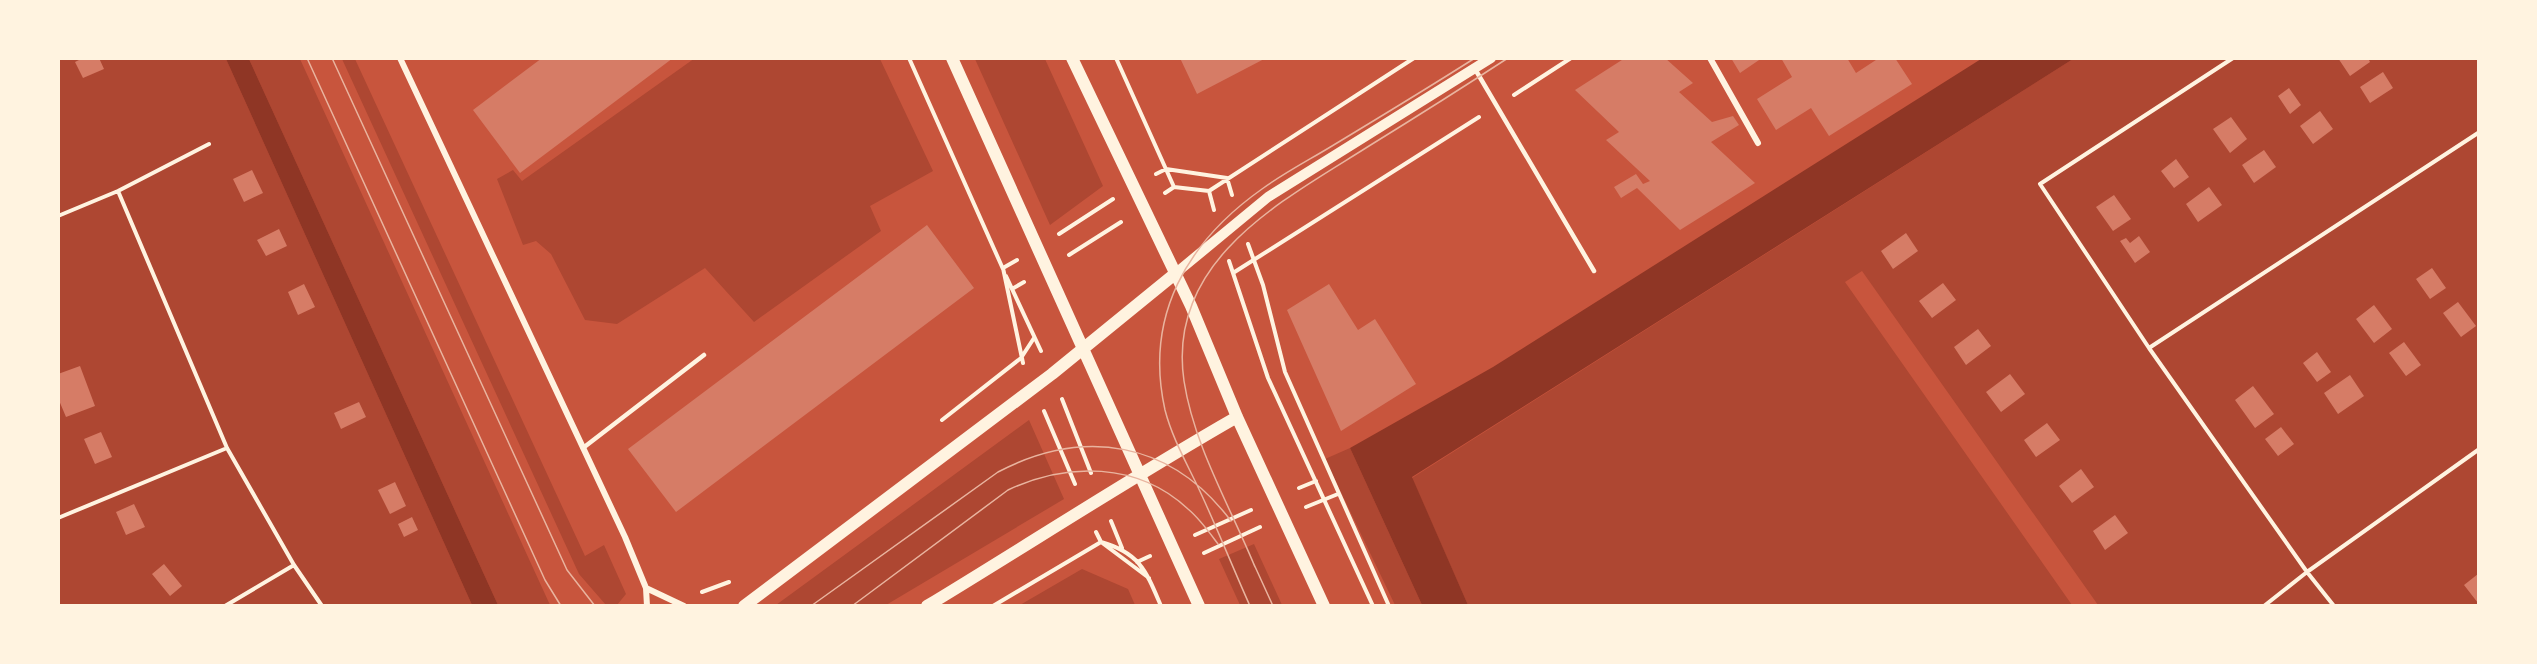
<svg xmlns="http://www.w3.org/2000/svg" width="2537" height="664" font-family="Georgia,serif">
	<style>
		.green { fill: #ae4732 }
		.water { fill: #8f3625 }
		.building { fill: #d67c66 }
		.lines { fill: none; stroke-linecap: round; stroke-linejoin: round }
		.path { stroke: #fff3e0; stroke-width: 4 }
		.service { stroke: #fff3e0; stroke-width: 4.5 }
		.minor { stroke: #fff3e0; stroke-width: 6 }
		.tertiary { stroke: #fff3e0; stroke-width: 10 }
		.secondary { stroke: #fff3e0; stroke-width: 12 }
		.tram { stroke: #e9b49f; stroke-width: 1.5 }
	</style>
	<rect width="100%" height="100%" fill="#c8553d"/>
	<!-- green -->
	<path class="green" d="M 695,58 L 880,59 L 933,171 L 870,206 L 881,231 L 754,322 L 705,268 L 617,324 L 585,320 L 551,254 L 536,241 L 523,245 L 497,179 L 513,170 L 522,181 Z
		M 58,59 L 226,59 L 472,605 L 59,605 Z
		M 249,59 L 300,59 L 550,605 L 498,605 Z
		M 342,59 L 355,59 L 585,556 L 604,545 L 626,594 L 617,605 L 606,605 L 579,574 Z
		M 975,59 L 1045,59 L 1103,186 L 1050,225 Z
		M 2073,59 L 2478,59 L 2478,605 L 2098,605 L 1862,271 L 1845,282 L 2072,605 L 1468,605 L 1412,478 Z
		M 1029,420 L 1064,499 L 886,605 L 776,605 Z
		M 1350,448 L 1422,605 L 1395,605 L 1325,459 Z
		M 1254,544 L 1282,605 L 1240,605 L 1219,559 Z
		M 1082,569 L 1128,589 L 1135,605 L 1020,605 Z"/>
	<!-- water -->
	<path class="water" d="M 226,59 L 249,59 L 498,605 L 472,605 Z
		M 1981,59 L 2073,59 L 1412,477 L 1468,605 L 1422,605 L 1350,448 L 1493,367 Z"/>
	<!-- building -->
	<path class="building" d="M 83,58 L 99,58 L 104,69 L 83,78 L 75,62 Z
		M 542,58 L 673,58 L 520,173 L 473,110 Z
		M 1180,58 L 1266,58 L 1197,94 Z
		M 1625,58 L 1665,58 L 1693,83 L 1679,92 L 1712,122 L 1733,116 L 1739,125 L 1711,142 L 1755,183 L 1680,230 L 1637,188 L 1621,198 L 1614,187 L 1636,174 L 1643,184 L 1650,181 L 1606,140 L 1619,132 L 1575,90 Z
		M 1731,58 L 1762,58 L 1740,73 Z
		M 1781,58 L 1847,58 L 1856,73 L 1879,58 L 1895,58 L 1912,84 L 1829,136 L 1811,108 L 1776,130 L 1757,99 L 1792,77 Z
		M 2338,58 L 2368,58 L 2370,62 L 2350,76 Z
		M 2383,72 L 2393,88 L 2370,103 L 2360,87 Z
		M 2289,88 L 2301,105 L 2290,114 L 2278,96 Z
		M 2320,111 L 2333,129 L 2313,144 L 2300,126 Z
		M 2231,117 L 2247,139 L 2230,153 L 2213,129 Z
		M 2264,150 L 2276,167 L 2254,183 L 2242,165 Z
		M 2176,159 L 2189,177 L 2174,188 L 2161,171 Z
		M 252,170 L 263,193 L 244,202 L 233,179 Z
		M 2209,187 L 2222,205 L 2198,222 L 2186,204 Z
		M 2114,195 L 2131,219 L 2113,231 L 2096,207 Z
		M 927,225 L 974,288 L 676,512 L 628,449 Z
		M 279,229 L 287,246 L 266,256 L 257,240 Z
		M 1906,233 L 1918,251 L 1893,269 L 1881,251 Z
		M 2139,236 L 2150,252 L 2135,263 L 2120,241 L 2126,238 L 2130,243 Z
		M 2432,268 L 2446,288 L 2430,299 L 2416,279 Z
		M 1943,283 L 1956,300 L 1932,318 L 1919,301 Z
		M 304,284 L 315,307 L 298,315 L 288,292 Z
		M 1329,284 L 1358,330 L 1375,319 L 1416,384 L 1341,431 L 1287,310 Z
		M 2458,302 L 2476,326 L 2461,337 L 2443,313 Z
		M 2374,305 L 2392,329 L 2374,343 L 2356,319 Z
		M 1978,329 L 1991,346 L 1966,365 L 1954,347 Z
		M 2404,342 L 2421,365 L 2406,376 L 2389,353 Z
		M 2317,352 L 2331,372 L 2317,382 L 2303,363 Z
		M 80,366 L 95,406 L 66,417 L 58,398 L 58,374 Z
		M 2010,374 L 2025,394 L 2001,412 L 1986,392 Z
		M 2350,375 L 2364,396 L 2338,414 L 2324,393 Z
		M 2253,386 L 2274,414 L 2255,428 L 2235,400 Z
		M 359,402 L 366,417 L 341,429 L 334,413 Z
		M 2047,423 L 2060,440 L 2036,457 L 2024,440 Z
		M 2281,427 L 2294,444 L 2278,456 L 2265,439 Z
		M 101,432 L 112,457 L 95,464 L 84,439 Z
		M 2081,469 L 2094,487 L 2072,503 L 2059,486 Z
		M 395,482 L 406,506 L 390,514 L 378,490 Z
		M 134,504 L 145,527 L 126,535 L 116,512 Z
		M 2115,515 L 2128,533 L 2105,550 L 2093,531 Z
		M 412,517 L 418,530 L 404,537 L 398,524 Z
		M 164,564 L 182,586 L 170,596 L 152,574 Z
		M 2478,574 L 2478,603 L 2464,585 Z"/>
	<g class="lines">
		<!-- path -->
		<path class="path" d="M 909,58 L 1003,269
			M 1116,58 L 1174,187
			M 2233,58 L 2040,184 L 2149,348 L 2307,572 L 2334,606
			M 1514,95 L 1571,58
			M 1156,174 L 1166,169 L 1227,178 L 1232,195
			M 118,191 L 227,448 L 294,565 L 322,606
			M 1209,191 L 1214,210
			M 1165,193 L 1174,187 L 1209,191 L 1414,58
			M 58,216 L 118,191 L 209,144
			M 1059,234 L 1113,199
			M 1248,244 L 1263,285 L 1285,372 L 1389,606
			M 1069,255 L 1121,222
			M 1017,260 L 1003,268 L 1023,363
			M 1229,261 L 1268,378 L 1373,606
			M 1233,273 L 1479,117
			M 1006,276 L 1041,351
			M 1012,289 L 1024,282
			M 2149,348 L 2478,133
			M 1062,399 L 1091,473
			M 1044,411 L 1075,484
			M 942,420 L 1021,358 L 1034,338
			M 1299,488 L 1316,481
			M 1306,507 L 1338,494
			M 58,518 L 227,448
			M 1111,521 L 1122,548
			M 1096,532 L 1101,542 L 1149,578
			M 1195,535 L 1251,510
			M 1204,553 L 1260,527
			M 1137,562 L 1150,556
			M 702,592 L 729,582
			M 225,606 L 294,565
			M 993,606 L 1101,542 C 1140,553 1146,571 1161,606
			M 2264,606 L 2307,572 L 2478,450"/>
		<!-- service -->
		<path class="service" d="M 1475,69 L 1594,271
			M 583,448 L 704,355"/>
		<!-- minor -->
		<path class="minor" d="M 400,58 L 625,537 L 646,588 L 647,606
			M 1710,58 L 1758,143
			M 646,588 L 684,606"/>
		<!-- tertiary -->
		<path class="tertiary" d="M 1176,273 L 1268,197 L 1491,58"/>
		<!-- secondary -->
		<path class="secondary" d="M 952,58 L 1199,606
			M 1072,58 L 1191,306 L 1237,417 L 1324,606
			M 744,606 L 1052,374 L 1176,273
			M 927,606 C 1031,543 1132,477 1237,417"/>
		<!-- tram -->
		<path class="tram" d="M 307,58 L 545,580 L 561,606
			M 332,58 L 567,570 L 595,606
			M 1252,560 L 1273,606
			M 1255,567 C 1230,506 1194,446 1184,381 C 1166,259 1284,200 1369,146 C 1416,117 1462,88 1508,58
			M 811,606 L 998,472 C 1084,427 1171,441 1231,521
			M 852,606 L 1008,490 C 1067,462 1138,462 1188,509 C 1200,519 1209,532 1218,544
			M 1250,606 C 1232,566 1216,525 1197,485 C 1185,460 1172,437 1165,410 C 1144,316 1187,242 1262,189 C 1284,173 1309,160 1332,146 C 1380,117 1428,88 1475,58"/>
	</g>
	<!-- border -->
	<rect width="2537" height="664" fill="none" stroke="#fff3e0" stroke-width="120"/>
</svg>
